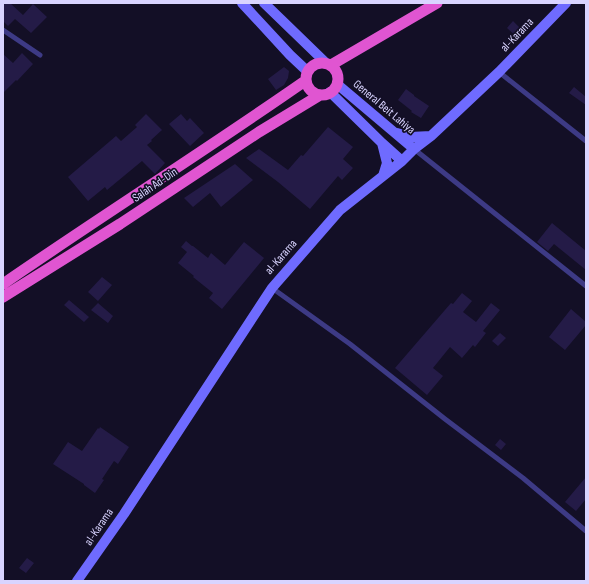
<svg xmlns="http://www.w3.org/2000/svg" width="589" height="584" font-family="'Sofia Sans Condensed',sans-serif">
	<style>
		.building { fill: #241b47 }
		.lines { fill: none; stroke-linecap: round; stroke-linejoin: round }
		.service { stroke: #3d3a85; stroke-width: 5 }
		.secondary { stroke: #6f6bff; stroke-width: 10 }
		.trunk { stroke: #e055d1; stroke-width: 11 }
		.labels { text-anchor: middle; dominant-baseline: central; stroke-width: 3.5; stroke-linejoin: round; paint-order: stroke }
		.street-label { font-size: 12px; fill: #d9d4ff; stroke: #130f26 }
	</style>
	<rect width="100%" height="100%" fill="#130f26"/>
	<!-- building -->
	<path class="building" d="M 3,3 L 10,3 L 23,15 L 33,4 L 47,17 L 31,33 L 15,19 L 8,26 L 3,21 Z
		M 513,21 L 522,30 L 516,36 L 507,28 Z
		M 22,53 L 33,64 L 17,81 L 16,80 L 3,93 L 3,54 L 13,63 Z
		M 284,67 L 289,71 L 288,78 L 284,85 L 276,90 L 268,79 Z
		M 574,87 L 586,97 L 586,105 L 569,93 Z
		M 406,89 L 414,95 L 414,96 L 429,106 L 421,118 L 411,112 L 412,111 L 398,100 Z
		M 146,114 L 162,130 L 151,140 L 152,141 L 147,145 L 165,163 L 155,174 L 142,161 L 107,190 L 105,187 L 88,201 L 68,177 L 116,136 L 121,141 L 137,127 L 135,125 Z
		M 181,114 L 187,121 L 190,118 L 204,133 L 190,146 L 169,124 Z
		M 328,127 L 353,147 L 343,159 L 353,168 L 342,180 L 338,176 L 310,209 L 278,182 L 246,158 L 259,149 L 288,170 L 301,155 L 303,156 Z
		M 235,164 L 253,180 L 221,207 L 210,193 L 193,207 L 184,198 Z
		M 552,223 L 586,251 L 586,270 L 554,244 L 548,251 L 537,242 Z
		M 186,241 L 192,246 L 193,246 L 208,258 L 211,253 L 225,265 L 244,242 L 264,258 L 222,309 L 209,298 L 213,293 L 193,277 L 194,276 L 178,263 L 187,252 L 181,247 Z
		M 102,277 L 112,285 L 98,301 L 88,292 Z
		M 462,293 L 472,301 L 463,312 L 476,322 L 491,303 L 500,310 L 483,331 L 486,333 L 475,347 L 473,345 L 462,358 L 450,347 L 433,368 L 443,376 L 427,395 L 395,368 L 451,303 L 453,304 Z
		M 69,300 L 89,317 L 84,322 L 64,305 Z
		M 98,303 L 113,316 L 108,323 L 91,310 Z
		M 571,309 L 586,322 L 586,325 L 565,350 L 549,337 Z
		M 500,333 L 506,338 L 498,346 L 492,341 Z
		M 100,427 L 129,447 L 118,464 L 114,461 L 102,479 L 104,480 L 95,493 L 84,485 L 84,484 L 53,464 L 68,442 L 82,451 L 98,428 L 99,429 Z
		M 500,439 L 506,444 L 501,450 L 495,445 Z
		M 586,477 L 586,499 L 576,511 L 565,502 Z
		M 27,558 L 34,563 L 26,573 L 19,568 Z"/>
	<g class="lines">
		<!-- service -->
		<path class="service" d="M 3,30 L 40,55
			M 499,72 L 586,141
			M 414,149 L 586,286
			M 272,288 L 350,344 L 445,419 L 523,478 L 586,531"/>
		<!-- secondary -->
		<path class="secondary" d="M 242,3 L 290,55 L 307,71
			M 264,3 L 326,63
			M 337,84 L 414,149
			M 330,92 L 382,143 L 402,161
			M 397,133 L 410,137 L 431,136
			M 382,143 L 387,163 L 383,176
			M 77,581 L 124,514 L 272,288 L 340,210 L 402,161 L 414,149 L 431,136 L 499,72 L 566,3"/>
		<!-- trunk -->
		<path class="trunk" d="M306 79a16 16 0 1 1 32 0a16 16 0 1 1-32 0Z
			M 331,65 L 437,3
			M 3,284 C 103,215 206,150 305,81
			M 3,297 L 120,224 L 259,132 L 320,95"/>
	</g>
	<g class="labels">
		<!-- street labels -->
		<g class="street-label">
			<text transform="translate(517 35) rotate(-46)">al-Karama</text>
			<text transform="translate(384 107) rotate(40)">General Beit Lahiya</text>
			<text transform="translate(155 185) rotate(-34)">Salah Ad-Din</text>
			<text transform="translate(281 257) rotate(-49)">al-Karama</text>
			<text transform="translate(99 527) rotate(-56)">al-Karama</text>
		</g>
	</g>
	<!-- border -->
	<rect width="589" height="584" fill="none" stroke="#d9d4ff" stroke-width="8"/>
</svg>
